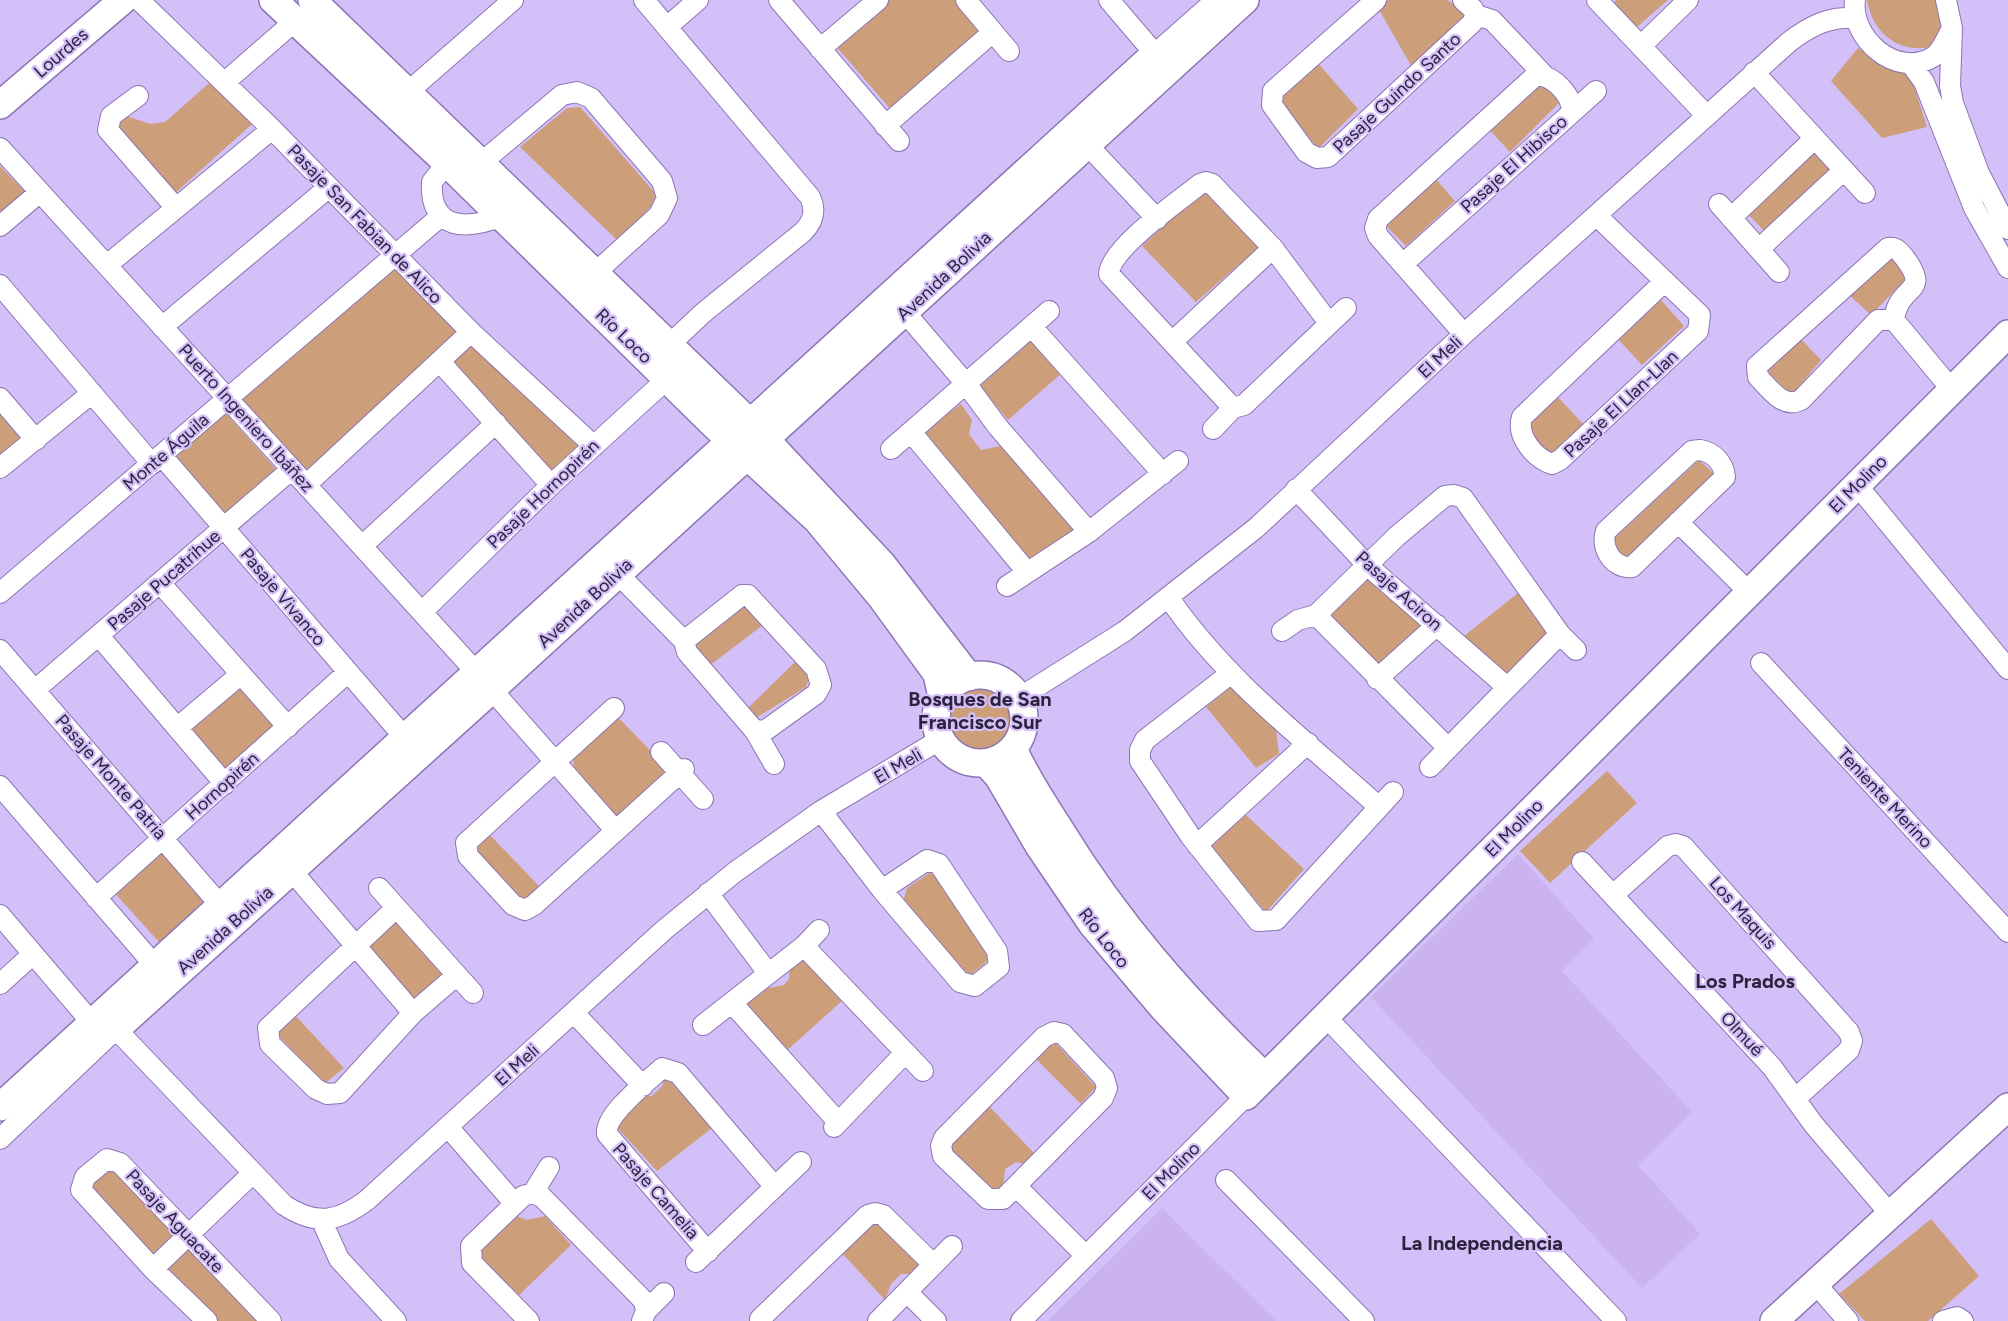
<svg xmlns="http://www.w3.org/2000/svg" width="2008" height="1321" font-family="Figtree,sans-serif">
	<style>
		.built { fill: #cab3f0 }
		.green { fill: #cc9f7a }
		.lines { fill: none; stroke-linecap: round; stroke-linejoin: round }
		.street-casing { stroke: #8d74b5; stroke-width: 22 }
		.secondary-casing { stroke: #8d74b5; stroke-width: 30 }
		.street { stroke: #fff; stroke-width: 20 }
		.secondary { stroke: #fff; stroke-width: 27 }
		.labels { text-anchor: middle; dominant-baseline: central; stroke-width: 4.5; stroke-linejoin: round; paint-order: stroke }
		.street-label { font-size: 18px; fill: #2e233e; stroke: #d4c0f8 }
		.neighbourhood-label { font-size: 20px; font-weight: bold; fill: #2e233e; stroke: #d4c0f8 }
	</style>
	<rect width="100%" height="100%" fill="#d4c0f8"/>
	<!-- built -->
	<path class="built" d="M 1518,854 L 1594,939 L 1562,971 L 1692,1112 L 1638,1165 L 1700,1234 L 1642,1288 L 1371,997 Z
		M 1162,1208 L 1276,1321 L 1048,1321 Z"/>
	<!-- green -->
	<path class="green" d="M 886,0 L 957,0 L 984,32 L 893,112 L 834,44 Z
		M 1388,0 L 1447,0 L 1467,13 L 1413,69 L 1378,8 Z
		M 1616,0 L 1668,0 L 1636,28 L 1614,3 Z
		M 1867,0 L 1940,0 L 1943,31 C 1940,35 1936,43 1931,46 C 1926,49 1918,48 1913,48 C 1887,45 1871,24 1867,0 Z
		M 1858,48 C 1878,58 1887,69 1910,73 L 1927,127 L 1882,138 L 1831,81 Z
		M 1317,62 L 1358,109 L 1318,149 L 1277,95 Z
		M 216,77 L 260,117 L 173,195 L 114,124 L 126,116 L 151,124 L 165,122 Z
		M 1538,79 L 1560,102 L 1510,152 L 1486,126 Z
		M 580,107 L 656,194 L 652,205 L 619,242 L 520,147 L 567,108 Z
		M 1812,149 L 1833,171 L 1767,234 L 1747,213 Z
		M 0,166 L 26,193 L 0,214 Z
		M 1434,177 L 1455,201 L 1406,246 L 1384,224 Z
		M 1205,188 L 1260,246 L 1196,302 L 1142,246 Z
		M 1888,252 L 1906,279 L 1871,315 L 1846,292 Z
		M 392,263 L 461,328 L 304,474 L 237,401 Z
		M 1660,299 L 1684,326 L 1642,365 L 1617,338 Z
		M 1799,337 L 1821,360 L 1791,396 L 1764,367 Z
		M 1034,338 L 1062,373 L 1008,420 L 980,386 Z
		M 472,342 L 584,443 L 549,475 L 447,364 Z
		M 1556,395 L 1583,424 L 1547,458 L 1522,426 Z
		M 961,404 L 972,420 L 969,434 L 981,450 L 1005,445 L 1076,528 L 1030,560 L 921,433 Z
		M 0,409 L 27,441 L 0,464 Z
		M 225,412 L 280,474 L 226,519 L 172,458 Z
		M 1699,460 L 1715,475 L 1625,562 L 1609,543 Z
		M 1369,574 L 1426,627 L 1377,673 L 1321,620 Z
		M 1518,593 L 1548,633 L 1505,677 L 1464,636 Z
		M 741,599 L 763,625 L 709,666 L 692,642 Z
		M 797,660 L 811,672 L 806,687 L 756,718 L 747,709 Z
		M 240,685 L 276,728 L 224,772 L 189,728 Z
		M947 718a32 32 0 1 1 64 0a32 32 0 1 1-64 0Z
		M 1231,687 L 1276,729 L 1279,754 L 1256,768 L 1206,707 Z
		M 615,714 L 670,771 L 618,821 L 574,770 L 573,752 Z
		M 1607,771 L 1637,803 L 1550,883 L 1520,851 Z
		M 1246,815 L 1304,869 L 1266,912 L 1208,847 Z
		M 487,832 L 540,887 L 523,903 L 470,847 Z
		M 164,843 L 209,896 L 159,942 L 111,889 Z
		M 934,870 L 991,958 L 967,978 L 901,907 L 907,888 Z
		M 393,914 L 448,976 L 418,1002 L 361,944 Z
		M 803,954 L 843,1000 L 784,1053 L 739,1007 L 764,989 L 784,985 L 789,979 L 790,964 Z
		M 292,1012 L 344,1068 L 324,1084 L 271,1028 Z
		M 1051,1038 L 1096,1087 L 1081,1104 L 1035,1058 Z
		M 663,1072 L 712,1128 L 657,1171 L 611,1121 L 639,1095 L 652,1096 L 663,1085 Z
		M 988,1105 L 1035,1154 L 1025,1164 L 1016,1162 L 1005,1169 L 1003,1187 L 995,1194 L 946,1146 Z
		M 112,1169 L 257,1321 L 213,1321 L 83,1188 Z
		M 514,1215 L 527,1220 L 545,1216 L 571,1245 L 515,1299 L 474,1256 Z
		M 1931,1219 L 1979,1276 L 1928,1321 L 1865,1321 L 1839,1294 Z
		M 873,1220 L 921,1267 L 914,1274 L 901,1274 L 891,1284 L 885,1300 L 842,1253 Z"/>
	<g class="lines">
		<!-- street casing -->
		<g class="street-casing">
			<path id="street" d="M 139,0 L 272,129 L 471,332 L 594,446
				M 644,0 L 810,197 C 816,210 814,221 803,232 L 703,313 L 669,345
				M 779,0 L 899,141
				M 966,0 L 1009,51
				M 1109,0 L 1155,54 L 1216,0
				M 1376,0 L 1273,91 L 1272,105 L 1306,152 L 1317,158 L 1328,157 L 1472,23 L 1476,15
				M 1463,0 L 1473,9 L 1476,15 L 1492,20 L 1543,74
				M 1597,0 L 1707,116
				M 1855,0 C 1850,38 1896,79 1933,57 C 1942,51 1946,39 1951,30
				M 1946,0 L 1952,28 L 1950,86 L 1953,103 L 1979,173 L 2008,229
				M 667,27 L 698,0
				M 1642,45 L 1688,0
				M 820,49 L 878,0
				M 1911,64 L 1924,82 L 1974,208 L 2008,268
				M 1754,72 L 1865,193
				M 225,82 L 295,21
				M 408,92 L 513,0
				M 138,96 L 111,116 L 108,130 L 176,208
				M 885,126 L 993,32
				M 1079,136 L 1157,219
				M 0,148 L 477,673 L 616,831
				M 447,163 L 432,182 C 429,231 467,230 502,216
				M 481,163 L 562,95 L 577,92 L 591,98 L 662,181 L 667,198 L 659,215 L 595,273
				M 1719,204 L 1779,272
				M 1597,216 L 1700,315 L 1698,331 L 1560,460 L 1552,464 C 1534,458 1516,436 1522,417 L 1664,282
				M 1731,218 L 1814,139
				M 0,226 L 40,192
				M 1759,249 L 1844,170
				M 1403,264 L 1596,91
				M 107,265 L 272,129
				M 0,285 L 152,464
				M 896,302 L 967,385 L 998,427 L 1089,532
				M 1894,320 C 1898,283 1933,295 1904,257 C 1899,251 1896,247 1888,248 L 1757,366 L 1758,377 C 1771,390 1783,409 1801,400 L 1878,320 L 1894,320 L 1952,390
				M 162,327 L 328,188
				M 1032,327 L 1163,474
				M 1464,334 L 1378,236 L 1375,228 L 1378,219 L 1535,76 C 1552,73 1572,95 1572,112
				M 1172,342 L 1273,248
				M 440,362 L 551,485
				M 0,398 L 36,440
				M 1233,408 L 1109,274 C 1110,248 1179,201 1200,184 L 1206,182 L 1212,184 L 1273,248 L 1326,319 L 1326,326
				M 1213,429 L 1233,408 L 1244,405 L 1346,308
				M 911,432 L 1027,572
				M 891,449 L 1049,311
				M 1700,450 C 1713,452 1724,463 1725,477 L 1632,567 C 1613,569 1600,548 1606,531 L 1692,451 Z
				M 162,456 L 405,738
				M 0,468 L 92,393
				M 306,485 L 471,332
				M 1857,485 L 2008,669
				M 1296,489 L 1368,566 L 1507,687
				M 1678,522 L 1750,593
				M 362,546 L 496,423
				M 617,573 L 684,641 L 687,652 L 755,731 L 766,730 L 816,694 L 821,685 L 816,669 L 748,595 L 742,595 L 684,641
				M 160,583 L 288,727
				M 1007,586 L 1089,532 L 1178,461
				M 0,593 L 441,216
				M 1169,598 C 1225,680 1306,741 1379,807
				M 422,612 L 551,485 L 667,379
				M 1316,615 L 1447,747
				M 1282,631 L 1298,620 L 1316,615 L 1397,536 L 1445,496 L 1454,495 L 1463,498 L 1560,634 L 1576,650
				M 99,636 L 225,784
				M 0,650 L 221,906
				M 1761,663 L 2008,932
				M 1230,674 L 1145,740 L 1140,750 L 1140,761 L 1191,837 L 1258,921 L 1276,920 L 1393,792
				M 1377,679 L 1437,625
				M 36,689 L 292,469
				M 1019,698 L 1125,631 L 1256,528 L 1464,334 L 1789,42 C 1810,26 1829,16 1856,18
				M 614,708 L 466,843 L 468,856 L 513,905 L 525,910 L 534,905 L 684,769
				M 177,728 L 241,674
				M 755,731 L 774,764
				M 661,752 L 703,799
				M 1430,767 L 1560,634
				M 0,786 L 163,975
				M 821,811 L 882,890 L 960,982 L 975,986 L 999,967 L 997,951 L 939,864 L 927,860 L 882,890
				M 1197,845 L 1308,743
				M 1582,862 L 1772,1067 L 1814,1125 L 1891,1215
				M 291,870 L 413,1013
				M 379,888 L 473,993
				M 708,893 L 768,973
				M 1613,895 L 1668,846 L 1676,844 L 1683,846 L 1849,1032 L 1852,1041 L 1849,1050 L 1795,1099
				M 96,898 L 347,673
				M 396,908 L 268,1028 L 270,1044 L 316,1089 L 327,1094 L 340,1093 L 413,1013 L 457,975
				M 0,915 L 92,1023
				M 804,946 L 923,1071
				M 0,984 L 33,954
				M 732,1003 L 838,1122
				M 574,1013 L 643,1086
				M 1326,1017 L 1616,1321
				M 703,1025 L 804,946 L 819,930
				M 1054,1032 L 1063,1034 L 1104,1078 L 1107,1088 L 1103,1098 L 1003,1199 L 988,1199 L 943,1156 L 941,1146 L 944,1138 L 1044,1037 Z
				M 448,1127 L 515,1204
				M 834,1127 L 904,1054
				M 0,1139 L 116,1029 L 284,1205 C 316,1226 338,1222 367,1200 L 664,930 L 735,872 L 821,811 L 941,739
				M 1226,1180 L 1364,1321
				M 1016,1186 L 1086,1256
				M 533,1193 L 549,1167
				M 321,1219 L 339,1259 L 396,1321
				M 708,1252 L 607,1134 C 604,1115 647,1082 662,1068 L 678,1073 L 775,1187
				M 696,1262 L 801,1162
				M 153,1269 L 253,1173
				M 1815,1283 L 1848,1321
				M 907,1292 L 936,1321
				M 646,1311 L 664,1293
				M 760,1319 L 868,1215 L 875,1213 L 883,1215 L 933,1264
				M 207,1321 L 153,1269 L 81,1190 L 85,1177 L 107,1159 L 120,1163 L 271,1321
				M 529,1321 L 472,1263 L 471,1246 L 523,1196 L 533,1193 L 542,1197 L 644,1301 L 646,1311 L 642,1321
				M 878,1321 L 952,1246
				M 1021,1321 L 1246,1096
				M 1943,1321 L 1957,1317 L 1963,1321"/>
		</g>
		<!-- secondary casing -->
		<g class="secondary-casing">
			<path id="secondary" d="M 273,0 L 447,163 L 714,425 L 817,520 L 881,597 L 937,674 L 942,697
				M 312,0 L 751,424 L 882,564 L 969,677
				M 0,105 L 123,0
				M936 719a44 44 0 1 1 88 0a44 44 0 1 1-88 0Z
				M 1013,749 C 1026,777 1042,802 1059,828 C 1118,924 1184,999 1265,1077
				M 986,763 L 998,776 L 1039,846 L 1092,924 L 1163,1008 L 1246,1096 L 2008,334
				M 116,1029 L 490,691 L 1245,0
				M 0,1107 L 1155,54 L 1170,68
				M 1774,1321 L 2008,1107"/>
		</g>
		<!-- street -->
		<use href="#street" class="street"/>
		<!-- secondary -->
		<use href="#secondary" class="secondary"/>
	</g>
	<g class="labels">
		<!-- street labels -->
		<g class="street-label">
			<text transform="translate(61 53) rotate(-41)">Lourdes</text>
			<text transform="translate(1397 93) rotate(-43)">Pasaje Guindo Santo</text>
			<text transform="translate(1514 164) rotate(-42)">Pasaje El Hibisco</text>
			<text transform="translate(365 224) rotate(46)">Pasaje San Fabian de Alico</text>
			<text transform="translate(944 276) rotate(-43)">Avenida Bolivia</text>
			<text transform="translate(624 336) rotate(44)">Río Loco</text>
			<text transform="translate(1440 357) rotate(-43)">El Meli</text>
			<text transform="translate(1621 404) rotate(-43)">Pasaje El Llan-Llan</text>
			<text transform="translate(246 418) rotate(48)">Puerto Ingeniero Ibáñez</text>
			<text transform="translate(166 452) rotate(-41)">Monte Águila</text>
			<text transform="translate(1858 484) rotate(-45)">El Molino</text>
			<text transform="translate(543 494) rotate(-44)">Pasaje Hornopirén</text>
			<text transform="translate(164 580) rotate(-41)">Pasaje Pucatrihue</text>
			<text transform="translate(1399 591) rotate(42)">Pasaje Aciron</text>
			<text transform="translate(283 597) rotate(50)">Pasaje Vivanco</text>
			<text transform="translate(585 603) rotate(-43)">Avenida Bolivia</text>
			<text transform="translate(898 766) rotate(-30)">El Meli</text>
			<text transform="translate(111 777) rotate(49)">Pasaje Monte Patria</text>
			<text transform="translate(222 786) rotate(-42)">Hornopirén</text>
			<text transform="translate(1885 798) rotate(47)">Teniente Merino</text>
			<text transform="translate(1514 828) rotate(-45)">El Molino</text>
			<text transform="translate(1743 913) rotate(48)">Los Maquis</text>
			<text transform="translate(225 930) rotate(-42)">Avenida Bolivia</text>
			<text transform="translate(1104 938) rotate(52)">Río Loco</text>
			<text transform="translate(1742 1034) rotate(47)">Olmué</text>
			<text transform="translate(517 1065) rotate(-42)">El Meli</text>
			<text transform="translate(1171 1171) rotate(-45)">El Molino</text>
			<text transform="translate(656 1191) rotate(49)">Pasaje Camelia</text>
			<text transform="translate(175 1221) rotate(47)">Pasaje Aguacate</text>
		</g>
		<!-- neighbourhood labels -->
		<g class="neighbourhood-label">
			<text x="980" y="699">Bosques de San<tspan x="980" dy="23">Francisco Sur</tspan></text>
			<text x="1745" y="981">Los Prados</text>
			<text x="1482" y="1243">La Independencia</text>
		</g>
	</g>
</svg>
